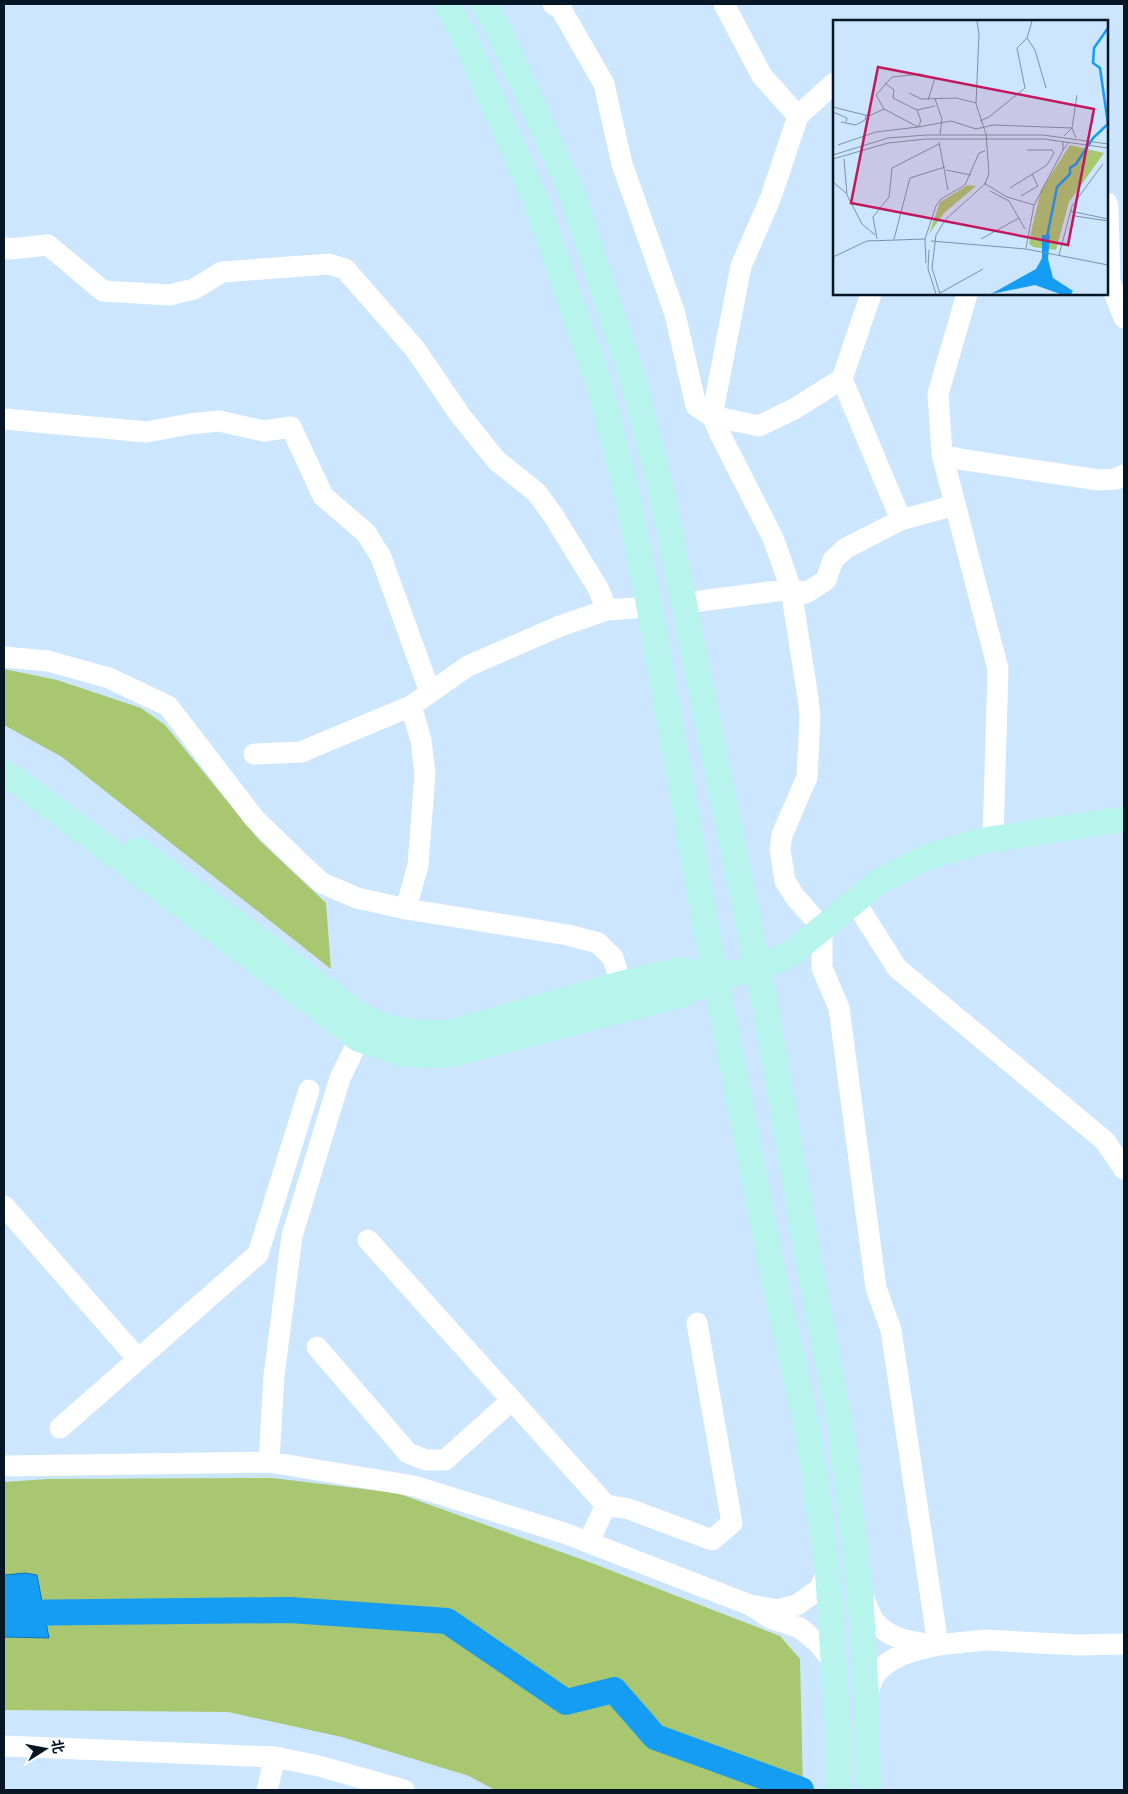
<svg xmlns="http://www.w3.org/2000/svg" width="1128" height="1794" font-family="'Alegreya Sans','Noto Sans SC',sans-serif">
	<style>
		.green { fill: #a8c770 }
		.water { fill: #159cf3; stroke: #1074b5 }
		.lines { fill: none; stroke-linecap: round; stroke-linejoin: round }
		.river { stroke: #159cf3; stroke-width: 26 }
		.minor { stroke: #fff; stroke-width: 21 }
		.major { stroke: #b6f4ec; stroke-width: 26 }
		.inset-river { fill: none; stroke: #159cf3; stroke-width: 2.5 }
		.inset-road { fill: none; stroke: #7c93a7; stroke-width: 1 }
		.view { fill: #c2185b; fill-opacity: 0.15; stroke: #c2185b; stroke-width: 2.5 }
		.inset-edge { fill: none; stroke: #061624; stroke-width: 2.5 }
	</style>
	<rect width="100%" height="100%" fill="#cbe6fe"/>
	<!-- green -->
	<path class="green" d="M 4,669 L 57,680 L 141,708 L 165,725 L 259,840 L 326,903 L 331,969 L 62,757 L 4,725 Z
		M 272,1478 L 397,1493 L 589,1562 L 780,1636 L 800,1659 L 803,1790 L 495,1790 L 469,1776 L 342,1737 L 228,1712 L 4,1710 L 4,1482 L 48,1479 Z"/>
	<!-- water -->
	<path class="water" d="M 25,1573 L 37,1575 L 49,1638 L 4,1637 L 4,1575 Z"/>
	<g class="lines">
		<!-- river -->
		<path class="river" d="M 4,1613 L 290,1610 L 447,1621 L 566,1702 L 614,1690 L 655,1737 L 801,1790"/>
		<!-- minor -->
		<path class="minor" d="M 553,4 L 561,9 L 604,84 L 622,164 L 675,314 L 696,406 L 712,416 L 759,426 L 794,409 L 842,379 L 871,294
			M 724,4 L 762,76 L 798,116
			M 834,83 L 798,116 L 771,197 L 741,266 L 712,416 L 721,436 L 773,538 L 791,589 L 808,698 L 810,717 L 807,777 L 782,835 L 780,849 L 785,881 L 795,897 L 822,927 L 822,968 L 839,1008 L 876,1288 L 891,1330 L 938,1645 L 985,1640 L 1078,1645 L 1124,1644
			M 1107,203 L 1108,208 L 1110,282 L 1124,318
			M 4,247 L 10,249 L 48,245 L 103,291 L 169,295 L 194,289 L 222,272 L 329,264 L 345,269 L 415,349 L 460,415 L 497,461 L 536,492 L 553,515 L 598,588 L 607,610
			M 967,294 L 938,394 L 942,454 L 998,669 L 993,839
			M 842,379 L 901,520
			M 4,419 L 147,432 L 189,424 L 219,421 L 264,431 L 291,427 L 323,496 L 366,533 L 381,557 L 430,692
			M 942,454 L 959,459 L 1099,480 L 1116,479 L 1124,475
			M 685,603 L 791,589 L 806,593 L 826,580 L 833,560 L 846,548 L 901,520 L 955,505
			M 4,657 L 48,661 L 109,678 L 168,706 L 254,818 L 299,862 L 322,883 L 357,898 L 406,909 L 568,935 L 598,943 L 613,958 L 621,984
			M 254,754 L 301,752 L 411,706 L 468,666 L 560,626 L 607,610 L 649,607
			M 854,900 L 897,968 L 1105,1141 L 1124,1169
			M 406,909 L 418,865 L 425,774 L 421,740 L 411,706
			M 4,1206 L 138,1359
			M 368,1240 L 606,1505 L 629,1509 L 712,1540 L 732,1523 L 697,1323
			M 317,1347 L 408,1453 L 426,1460 L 445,1460 L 512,1400
			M 60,1428 L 258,1254 L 309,1090
			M 269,1462 L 274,1376 L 292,1236 L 340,1078 L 366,1025
			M 4,1466 L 269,1462 L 414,1486 L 564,1533 L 750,1605
			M 589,1541 L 606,1505
			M 828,1571 L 819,1589 L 797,1605 L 778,1610 L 750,1605 L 770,1618 L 800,1628 L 818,1643 L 833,1661
			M 863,1597 C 867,1605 870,1616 875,1622 C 892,1641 915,1643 938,1645 C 915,1650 890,1655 875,1675 C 871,1681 869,1691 866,1697
			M 4,1746 L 275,1757 L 319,1766 L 404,1790
			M 267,1790 L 275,1757"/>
		<!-- major -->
		<path class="major" d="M 447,4 L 463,34 L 536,201 L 601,390 L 627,493 L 650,610 L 706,928 L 772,1270 L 809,1436 L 828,1571 L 838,1731 L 838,1790
			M 484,4 L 496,25 L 571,190 L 633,380 L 661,489 L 767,1015 L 809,1263 L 840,1424 L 860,1590 L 866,1697 L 868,1790
			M 4,773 L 14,779 L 359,1039 L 399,1053 L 428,1055 L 453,1054 L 683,994 L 715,977 L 758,968 L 792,953 L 878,882 L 925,858 L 981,841 L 1124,819
			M 138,850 L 349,1007 C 355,1012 362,1017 368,1020 C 393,1031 423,1034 450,1033 L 621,984 L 680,970 L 715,977"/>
	</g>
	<!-- overview -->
	<g transform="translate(833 20)">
		<rect width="275" height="275" fill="#cbe6fe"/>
		<path d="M 237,125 L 271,133 L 236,182 L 223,230 L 200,227 L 196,224 L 198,212 L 208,170 ZM 135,165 L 143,166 L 111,193 L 96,214 L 107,182 Z" fill="#a8c770"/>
		<path d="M 209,215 L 217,215 L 215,239 L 220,258 L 240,271 L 238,274 L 227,274 L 202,265 L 158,274 L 203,249 L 209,238 Z" fill="#159cf3"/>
		<path class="inset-river" d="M 214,217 L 224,167 L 237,154 L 237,148 L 243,144 L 260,118 L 275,104 L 267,48 L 260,43 L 261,28 L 275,8"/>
		<path class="inset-road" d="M 199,1 L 194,18 L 202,30 L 213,68M 76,73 L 88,79 L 123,78 L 143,83M 102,79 L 109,99 L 107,114M 95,80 L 102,58 L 87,54 L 59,57 L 43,75 L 51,89 L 85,107 L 118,101 L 143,109 L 160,105 L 239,108 L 244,75M 0,87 L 36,96 L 51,89M 84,90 L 102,86M 0,92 L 14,98 L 13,102M 147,101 L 156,97 L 192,68 L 184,28 L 194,18M 8,102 L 23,105 L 32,100 L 33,95M 231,116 L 239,108 L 243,118M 106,122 L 115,170M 230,122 L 230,130 L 236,122M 5,125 L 43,112 L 85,107 L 88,101 L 84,90 L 60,78 L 61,70 L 52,63M 0,135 L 55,118 L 93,115 L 210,115 L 275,124M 0,139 L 55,123 L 93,119 L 211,119 L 275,128M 11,139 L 14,175 L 29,204 L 42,215M 113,150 L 138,155M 0,162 L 13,173M 151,163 L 174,177 L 201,185M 177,168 L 214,145 L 221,133 L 219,130 L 194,130M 157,171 L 176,181 L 192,209M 188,176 L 205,166 L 199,154M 237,191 L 275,199M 242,196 L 275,201M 44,219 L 40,197 L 56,177 L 59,148 L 106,124M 61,219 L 77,158 L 112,147M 148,219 L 186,198M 98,221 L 193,229 L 275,245M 193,228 L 201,185 L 230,130M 96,230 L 95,249 L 103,274M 226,235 L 239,186 L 270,144M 0,237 L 34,221 L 92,219M 93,243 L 92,219 L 103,186 L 108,179 L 132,165 L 146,133 L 152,131M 107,273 L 150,249M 107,274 L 99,248 L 103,215 L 113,199 L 152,164 L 156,153 L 153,114 L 143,84 L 146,14 L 144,1"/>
		<path class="view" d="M 45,47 L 261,89 L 235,225 L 18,183 Z"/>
		<rect width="275" height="275" class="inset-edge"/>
	</g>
	<!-- border -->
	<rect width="1128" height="1794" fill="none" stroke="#061624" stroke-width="10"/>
	<!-- north arrow -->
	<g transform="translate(45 1749) rotate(79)" stroke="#ffffff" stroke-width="4" paint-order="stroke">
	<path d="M0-4L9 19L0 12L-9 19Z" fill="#061624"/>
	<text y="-8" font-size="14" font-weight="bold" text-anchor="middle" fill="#061624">北</text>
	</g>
</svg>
